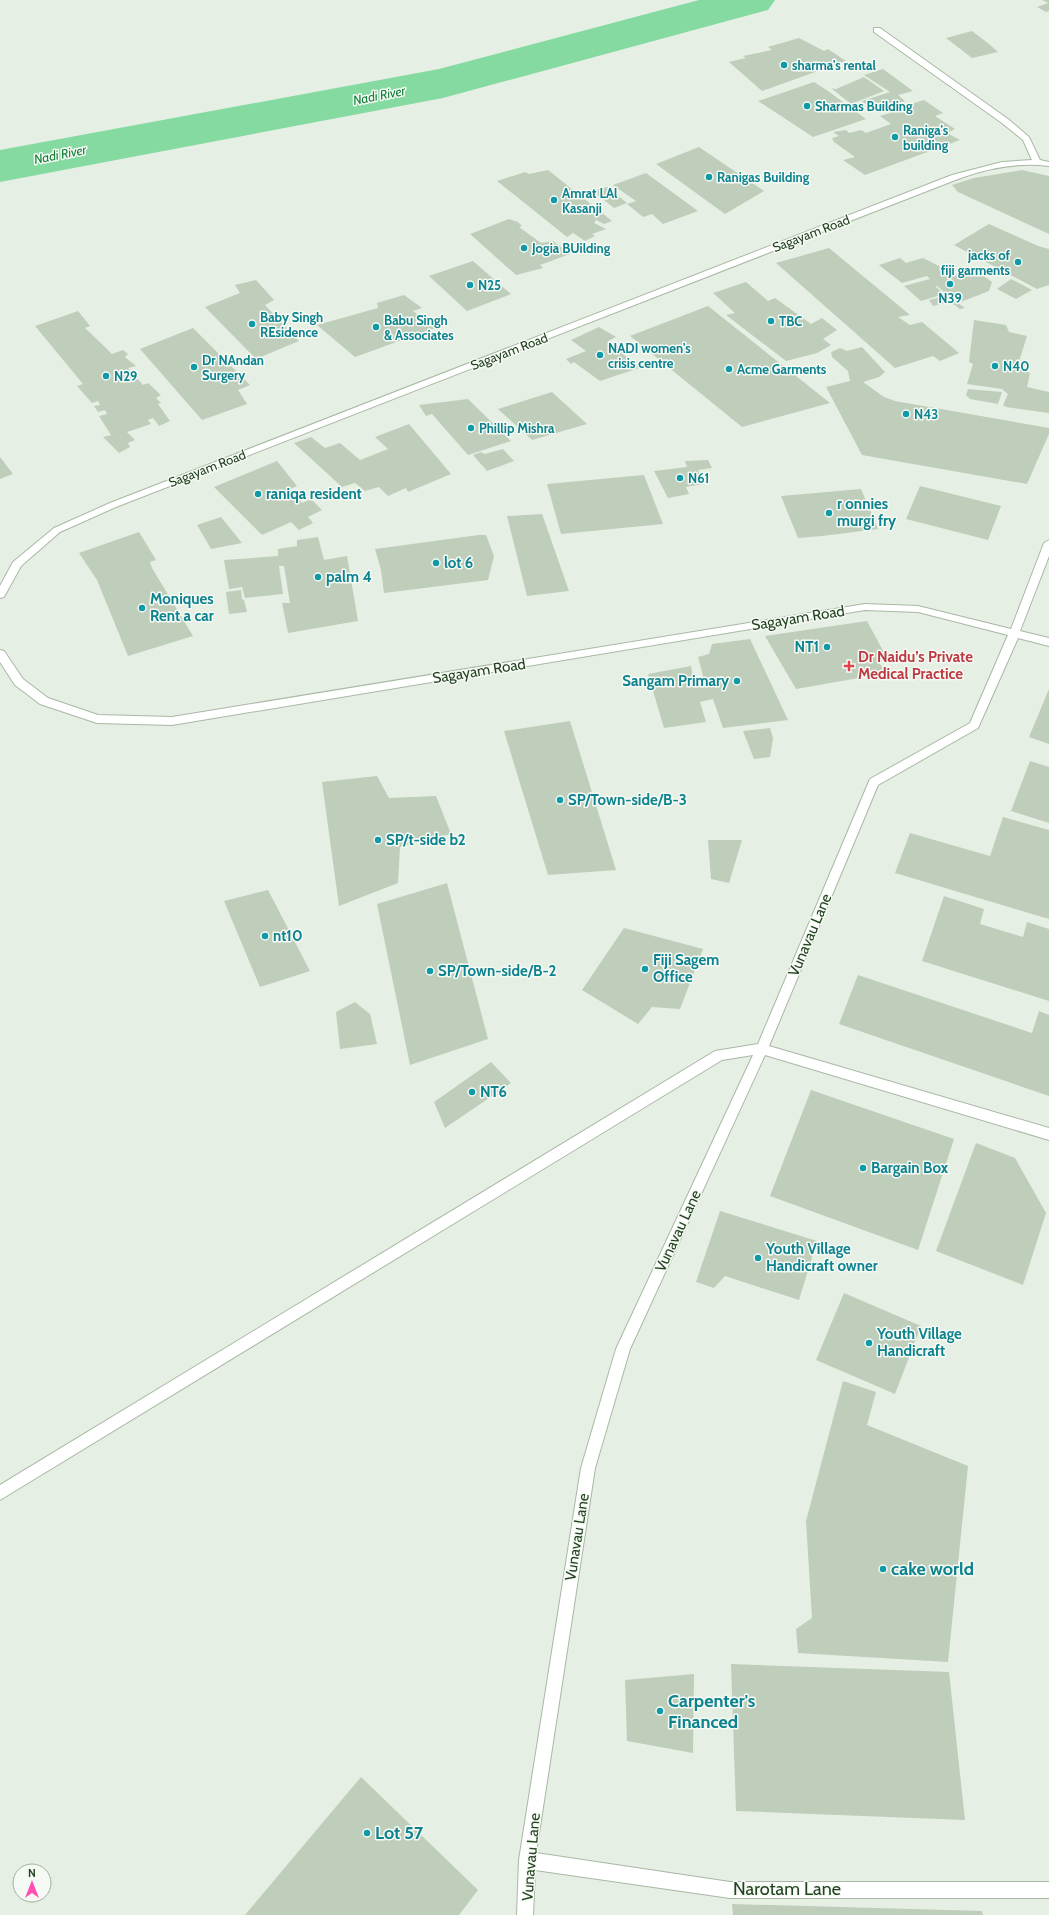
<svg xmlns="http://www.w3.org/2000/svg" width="1049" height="1915" font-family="Cabin,sans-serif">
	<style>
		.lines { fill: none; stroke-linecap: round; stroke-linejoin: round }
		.river { fill: #85daa2; fill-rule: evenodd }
		.building { fill: #bfcdbb }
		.minor-casing { stroke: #a8b8a5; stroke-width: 2 }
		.minor { fill: #fff; fill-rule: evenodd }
		.culture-dot { fill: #0f9aa8; stroke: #f6faf4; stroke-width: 1.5 }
		.health-dot { fill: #e0444e; stroke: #f6faf4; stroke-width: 1.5 }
		.labels { text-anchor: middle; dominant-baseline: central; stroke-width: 3; stroke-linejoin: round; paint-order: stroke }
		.far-culture-label { font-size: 13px; font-weight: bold; fill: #0d838f; stroke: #f6faf4; text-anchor: start }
		.far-water-label { font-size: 13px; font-style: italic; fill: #128039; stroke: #f6faf4 }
		.far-street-label { font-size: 13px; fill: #234320; stroke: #f6faf4 }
		.culture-label { font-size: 15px; font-weight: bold; fill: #0d838f; stroke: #f6faf4; text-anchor: start }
		.street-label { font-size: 15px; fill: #234320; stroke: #f6faf4 }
		.health-label { font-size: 15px; font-weight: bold; fill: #be3a42; stroke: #f6faf4; text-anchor: start }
		.near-culture-label { font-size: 18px; font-weight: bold; fill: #0d838f; stroke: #f6faf4; text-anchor: start }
		.near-street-label { font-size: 18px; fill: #234320; stroke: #f6faf4 }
	</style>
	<rect width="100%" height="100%" fill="#e6efe3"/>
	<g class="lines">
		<!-- river -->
		<path class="river" d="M 699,0 L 775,0 L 768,10 L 443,98 L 0,182 L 0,150 L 439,69 Z"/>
	</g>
	<!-- building -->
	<path class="building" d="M 1042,0 L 1049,0 L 1049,11 L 1046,12 L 1037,7 L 1048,3 Z
		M 972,31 L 989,44 L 998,52 L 972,58 L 946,38 Z
		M 799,38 L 824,51 L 828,49 L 846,61 L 762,91 L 729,62 L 746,58 L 743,56 L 772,50 L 768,47 Z
		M 883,69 L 913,91 L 898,95 L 905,101 L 874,110 L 862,101 L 890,92 L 864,75 Z
		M 864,77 L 884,91 L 851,104 L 831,88 L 836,89 Z
		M 814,82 L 828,91 L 866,119 L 813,137 L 758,101 Z
		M 924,100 L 943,113 L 935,116 L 955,129 L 947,133 L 960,140 L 865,175 L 843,160 L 855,157 L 834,142 L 832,138 L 839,136 L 833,132 L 846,130 L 849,133 L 861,130 L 866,133 L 891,124 L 880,116 L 913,106 L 911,104 Z
		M 699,147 L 764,191 L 725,214 L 656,164 Z
		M 548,170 L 612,221 L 604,224 L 596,220 L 594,223 L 606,229 L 592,234 L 595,236 L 585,241 L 573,233 L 567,237 L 497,181 L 525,172 L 529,174 Z
		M 1022,170 L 1049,176 L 1049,234 L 958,192 L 952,185 L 974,178 Z
		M 646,173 L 698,211 L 663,224 L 652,214 L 643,217 L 627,204 L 636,201 L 613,185 Z
		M 607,187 L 627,203 L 614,208 L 593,191 Z
		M 509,219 L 518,222 L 522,226 L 519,227 L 541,243 L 553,241 L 570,254 L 540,265 L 543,268 L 516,275 L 470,234 Z
		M 989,224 L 1038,246 L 1049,249 L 1049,285 L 1037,289 L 954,245 Z
		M 829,248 L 910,315 L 898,317 L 910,325 L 922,322 L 959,353 L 940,361 L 933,356 L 895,368 L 776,263 Z
		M 900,258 L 906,263 L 923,258 L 939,266 L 951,276 L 976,270 L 992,282 L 989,291 L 958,303 L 965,308 L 960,309 L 950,302 L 933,306 L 929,300 L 948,295 L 937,286 L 935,286 L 944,294 L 921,301 L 904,286 L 930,279 L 927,276 L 902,283 L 879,265 Z
		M 473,261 L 511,294 L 467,311 L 429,276 Z
		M 1011,279 L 1032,290 L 1016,299 L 997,289 Z
		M 256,280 L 274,300 L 265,305 L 299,341 L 256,359 L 205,307 L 240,293 L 235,285 Z
		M 746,282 L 768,301 L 775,298 L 811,324 L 822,318 L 837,330 L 823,339 L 831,345 L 817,353 L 786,361 L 726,315 L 735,313 L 713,293 Z
		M 404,295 L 422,308 L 413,311 L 435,328 L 355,357 L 317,325 L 378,308 L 377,303 Z
		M 708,306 L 830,403 L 742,427 L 630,336 Z
		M 78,311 L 90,326 L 85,328 L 105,347 L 112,354 L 123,350 L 128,354 L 125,357 L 136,366 L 128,368 L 143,385 L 148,383 L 161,395 L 156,398 L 161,403 L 158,404 L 170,421 L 159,426 L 153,418 L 148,420 L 151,424 L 127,432 L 135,440 L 128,443 L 130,447 L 119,453 L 103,437 L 111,435 L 99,416 L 107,414 L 105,410 L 98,412 L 94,406 L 100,405 L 98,401 L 92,403 L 77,386 L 83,384 L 35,326 Z
		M 974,320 L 1006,325 L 1009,332 L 1027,336 L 1017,368 L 1030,373 L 1027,387 L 1049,392 L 1049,413 L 1006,407 L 1003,405 L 1008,394 L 1002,389 L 967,384 L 973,364 L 969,362 Z
		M 599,327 L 616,337 L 608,341 L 639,368 L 600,381 L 574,362 L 571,364 L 566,359 L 586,351 L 571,340 Z
		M 193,328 L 250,385 L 238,390 L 247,404 L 202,420 L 140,349 Z
		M 862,347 L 885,372 L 879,377 L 863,382 L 884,397 L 895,401 L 1049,428 L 1049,434 L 1027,484 L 862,455 L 826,387 L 850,381 L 848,371 L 832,357 L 831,352 L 840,348 L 847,351 Z
		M 968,389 L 1002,392 L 998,404 L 970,399 L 966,395 Z
		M 552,392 L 587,424 L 532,440 L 498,409 Z
		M 468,399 L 511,441 L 468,455 L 432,414 L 426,416 L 419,405 Z
		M 409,424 L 451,474 L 408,492 L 406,488 L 388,496 L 379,487 L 365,491 L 355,483 L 342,487 L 294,443 L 311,437 L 325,448 L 340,443 L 360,460 L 388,449 L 375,437 Z
		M 503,449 L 514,461 L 487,471 L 473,455 L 481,452 L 485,454 Z
		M 0,457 L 13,474 L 0,479 Z
		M 708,460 L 712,468 L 698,470 L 704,484 L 686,487 L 689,494 L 668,498 L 654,471 L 687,467 L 685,461 Z
		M 277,461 L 297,486 L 290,489 L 302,503 L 311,499 L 322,510 L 308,517 L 313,523 L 299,530 L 291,522 L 262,535 L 214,487 Z
		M 644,475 L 663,524 L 561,534 L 547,484 Z
		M 920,486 L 1001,506 L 988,540 L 906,519 Z
		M 861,489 L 878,529 L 822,536 L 798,538 L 781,496 Z
		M 542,514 L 569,591 L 527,596 L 507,516 Z
		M 221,517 L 242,543 L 211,549 L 197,525 Z
		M 139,532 L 156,560 L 150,562 L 152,568 L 193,636 L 128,656 L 97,580 L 79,553 Z
		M 479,535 L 486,535 L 494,556 L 488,580 L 384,593 L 381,570 L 375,549 Z
		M 318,537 L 324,560 L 347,556 L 358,621 L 288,633 L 282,603 L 290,603 L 284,566 L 279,566 L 283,594 L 245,598 L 242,587 L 229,589 L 224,560 L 278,556 L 278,549 L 297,546 L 297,540 Z
		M 241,590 L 242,599 L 244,600 L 247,612 L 229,614 L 226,592 Z
		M 867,621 L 887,658 L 879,663 L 887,673 L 796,689 L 765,636 Z
		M 750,639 L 788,720 L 723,728 L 713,699 L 700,702 L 706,722 L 664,728 L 648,674 L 691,666 L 695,687 L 706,687 L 698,657 L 709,654 L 712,644 Z
		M 1049,689 L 1049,744 L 1029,737 Z
		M 570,721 L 616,870 L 548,875 L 504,731 Z
		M 770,728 L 773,738 L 770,757 L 754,759 L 743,731 Z
		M 1030,761 L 1049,767 L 1049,823 L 1011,811 Z
		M 377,776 L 389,798 L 436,796 L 451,834 L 400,847 L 398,883 L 339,906 L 322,782 Z
		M 1003,817 L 1049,830 L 1049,919 L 895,873 L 910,833 L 990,856 Z
		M 708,840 L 742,840 L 729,883 L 711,879 Z
		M 447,883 L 488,1039 L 410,1065 L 377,904 Z
		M 268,890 L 310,971 L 260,987 L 224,901 Z
		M 944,896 L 984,909 L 980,924 L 1023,937 L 1027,922 L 1049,929 L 1049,1001 L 922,961 Z
		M 624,928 L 703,949 L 680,1009 L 652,1007 L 638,1024 L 582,990 Z
		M 858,975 L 1032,1033 L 1039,1011 L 1049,1015 L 1049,1096 L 839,1024 Z
		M 355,1002 L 370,1014 L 377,1044 L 340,1049 L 336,1012 Z
		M 491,1062 L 511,1083 L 445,1128 L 434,1102 Z
		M 811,1090 L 954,1139 L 918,1250 L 770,1196 Z
		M 976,1143 L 1015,1158 L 1046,1213 L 1023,1285 L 936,1251 Z
		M 720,1211 L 817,1241 L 799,1300 L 725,1276 L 714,1288 L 696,1282 Z
		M 844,1293 L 921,1326 L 895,1394 L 816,1360 Z
		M 843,1381 L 876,1392 L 867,1425 L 968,1466 L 948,1662 L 798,1653 L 796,1629 L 812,1618 L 806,1521 Z
		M 731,1664 L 949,1672 L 965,1820 L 736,1811 Z
		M 694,1674 L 693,1753 L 627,1741 L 625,1680 Z
		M 361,1777 L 478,1890 L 459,1915 L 245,1915 Z
		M 732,1904 L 982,1911 L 983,1915 L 733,1915 Z"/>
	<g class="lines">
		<!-- minor casing -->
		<g class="minor-casing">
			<path id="minor" d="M 874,28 L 880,28 L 1008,119 L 1029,137 L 1040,160 L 1049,162 L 1049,166 C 1017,162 988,168 958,179 L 116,507 L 60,532 L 21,566 L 4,597 L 0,598 L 0,586 L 13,562 L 54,528 L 110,503 L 952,175 L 1002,162 L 1032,160 L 1023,140 L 1002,123 L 874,32 Z
				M 1049,540 L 1049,556 L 1020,631 L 1049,638 L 1049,646 L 1018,638 L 978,728 L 878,785 L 769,1046 L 1049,1128 L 1049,1140 L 765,1055 L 630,1349 L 595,1468 L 536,1853 L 730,1882 L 1049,1882 L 1049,1898 L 730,1898 L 535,1870 L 533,1915 L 517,1915 L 519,1860 L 581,1468 L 616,1349 L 753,1055 L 722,1060 L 0,1500 L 0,1485 L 715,1051 L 758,1044 L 870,779 L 970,723 L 1008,635 L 918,612 L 865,610 L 172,725 L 97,723 L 40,704 L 15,685 L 0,662 L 0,650 L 4,651 L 23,679 L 48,698 L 98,715 L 172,717 L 865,604 L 918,606 L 1011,629 L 1044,543 Z"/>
		</g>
		<!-- minor -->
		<use href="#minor" class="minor"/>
	</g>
	<!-- markers -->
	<g class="culture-dot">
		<circle cx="784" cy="65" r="4"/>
		<circle cx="807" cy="106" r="4"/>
		<circle cx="895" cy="137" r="4"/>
		<circle cx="709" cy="177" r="4"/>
		<circle cx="554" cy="200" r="4"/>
		<circle cx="524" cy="248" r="4"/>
		<circle cx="1018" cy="262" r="4"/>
		<circle cx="950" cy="284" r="4"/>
		<circle cx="470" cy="285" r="4"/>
		<circle cx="771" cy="321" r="4"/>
		<circle cx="252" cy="324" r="4"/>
		<circle cx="376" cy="327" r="4"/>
		<circle cx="600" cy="355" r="4"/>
		<circle cx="995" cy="366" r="4"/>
		<circle cx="194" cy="367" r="4"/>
		<circle cx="729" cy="369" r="4"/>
		<circle cx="106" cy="376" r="4"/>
		<circle cx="906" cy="414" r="4"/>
		<circle cx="471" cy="428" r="4"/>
		<circle cx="680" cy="478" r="4"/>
		<circle cx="258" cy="494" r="4"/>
		<circle cx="829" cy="513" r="4"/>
		<circle cx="436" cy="563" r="4"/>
		<circle cx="318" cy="577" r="4"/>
		<circle cx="142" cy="608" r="4"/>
		<circle cx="827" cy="647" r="4"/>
		<circle cx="737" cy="681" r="4"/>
		<circle cx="560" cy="800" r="4"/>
		<circle cx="378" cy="840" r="4"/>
		<circle cx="265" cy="936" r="4"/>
		<circle cx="645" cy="969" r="4"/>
		<circle cx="430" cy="971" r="4"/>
		<circle cx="472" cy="1092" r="4"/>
		<circle cx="863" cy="1168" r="4"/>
		<circle cx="758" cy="1258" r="4"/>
		<circle cx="869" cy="1343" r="4"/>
		<circle cx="883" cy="1569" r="4"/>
		<circle cx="660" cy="1711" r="4"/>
		<circle cx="367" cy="1833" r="4"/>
	</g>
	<path class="health-dot" d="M847 660h4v4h4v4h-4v4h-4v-4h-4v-4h4z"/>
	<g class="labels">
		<!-- far-culture labels -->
		<g class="far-culture-label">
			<text x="792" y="65">sharma's rental</text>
			<text x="815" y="106">Sharmas Building</text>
			<text x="903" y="130">Raniga's<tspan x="903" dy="15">building</tspan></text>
			<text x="717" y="177">Ranigas Building</text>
			<text x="562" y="193">Amrat LAl<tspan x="562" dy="15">Kasanji</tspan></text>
			<text x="532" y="248">Jogia BUilding</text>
			<text x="1010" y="255" text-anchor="end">jacks of<tspan x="1010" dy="15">fiji garments</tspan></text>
			<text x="478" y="285">N25</text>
			<text x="950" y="298" text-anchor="middle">N39</text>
			<text x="260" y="317">Baby Singh<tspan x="260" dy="15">REsidence</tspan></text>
			<text x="384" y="320">Babu Singh<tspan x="384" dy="15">&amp; Associates</tspan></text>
			<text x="779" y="321">TBC</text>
			<text x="608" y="348">NADI women's<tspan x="608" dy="15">crisis centre</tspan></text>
			<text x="202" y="360">Dr NAndan<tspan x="202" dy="15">Surgery</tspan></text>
			<text x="1003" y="366">N40</text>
			<text x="737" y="369">Acme Garments</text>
			<text x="114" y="376">N29</text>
			<text x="914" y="414">N43</text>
			<text x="479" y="428">Phillip Mishra</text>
			<text x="688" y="478">N61</text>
		</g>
		<!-- far-water labels -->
		<g class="far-water-label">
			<text transform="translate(379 95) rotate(-11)">Nadi River</text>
			<text transform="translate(60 154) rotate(-11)">Nadi River</text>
		</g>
		<!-- far-street labels -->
		<g class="far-street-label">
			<text transform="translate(811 233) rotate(-21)">Sagayam Road</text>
			<text transform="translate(509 351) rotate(-21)">Sagayam Road</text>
			<text transform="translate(207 468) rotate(-21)">Sagayam Road</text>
		</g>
		<!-- culture labels -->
		<g class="culture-label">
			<text x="266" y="494">raniqa resident</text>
			<text x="837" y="504">r onnies<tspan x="837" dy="17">murgi fry</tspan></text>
			<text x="444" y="563">lot 6</text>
			<text x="326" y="577">palm 4</text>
			<text x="150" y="599">Moniques<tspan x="150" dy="17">Rent a car</tspan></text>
			<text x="819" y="647" text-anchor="end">NT1</text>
			<text x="729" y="681" text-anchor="end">Sangam Primary</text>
			<text x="568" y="800">SP/Town-side/B-3</text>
			<text x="386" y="840">SP/t-side b2</text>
			<text x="273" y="936">nt10</text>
			<text x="653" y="960">Fiji Sagem<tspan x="653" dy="17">Office</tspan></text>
			<text x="438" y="971">SP/Town-side/B-2</text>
			<text x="480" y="1092">NT6</text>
			<text x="871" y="1168">Bargain Box</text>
			<text x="766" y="1249">Youth Village<tspan x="766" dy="17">Handicraft owner</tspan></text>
			<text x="877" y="1334">Youth Village<tspan x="877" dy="17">Handicraft</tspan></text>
		</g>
		<!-- street labels -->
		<g class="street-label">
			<text transform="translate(798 618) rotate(-9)">Sagayam Road</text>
			<text transform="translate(479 671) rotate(-9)">Sagayam Road</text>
			<text transform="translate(810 935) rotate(-67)">Vunavau Lane</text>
			<text transform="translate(678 1231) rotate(-65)">Vunavau Lane</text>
			<text transform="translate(577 1537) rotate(-81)">Vunavau Lane</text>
			<text transform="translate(531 1857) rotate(-85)">Vunavau Lane</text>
		</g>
		<!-- health labels -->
		<g class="health-label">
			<text x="858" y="657">Dr Naidu’s Private<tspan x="858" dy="17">Medical Practice</tspan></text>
		</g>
		<!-- near-culture labels -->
		<g class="near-culture-label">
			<text x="891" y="1569">cake world</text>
			<text x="668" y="1701">Carpenter's<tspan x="668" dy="21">Financed</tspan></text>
			<text x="375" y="1833">Lot 57</text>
		</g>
		<!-- near-street labels -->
		<g class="near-street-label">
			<text x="787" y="1889">Narotam Lane</text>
		</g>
	</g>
	<!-- north arrow -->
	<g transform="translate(32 1883)"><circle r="19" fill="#f6faf4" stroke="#a2b19f"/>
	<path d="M0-3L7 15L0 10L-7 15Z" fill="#ff51b4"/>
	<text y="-6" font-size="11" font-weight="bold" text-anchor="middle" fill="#234320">N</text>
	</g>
</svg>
